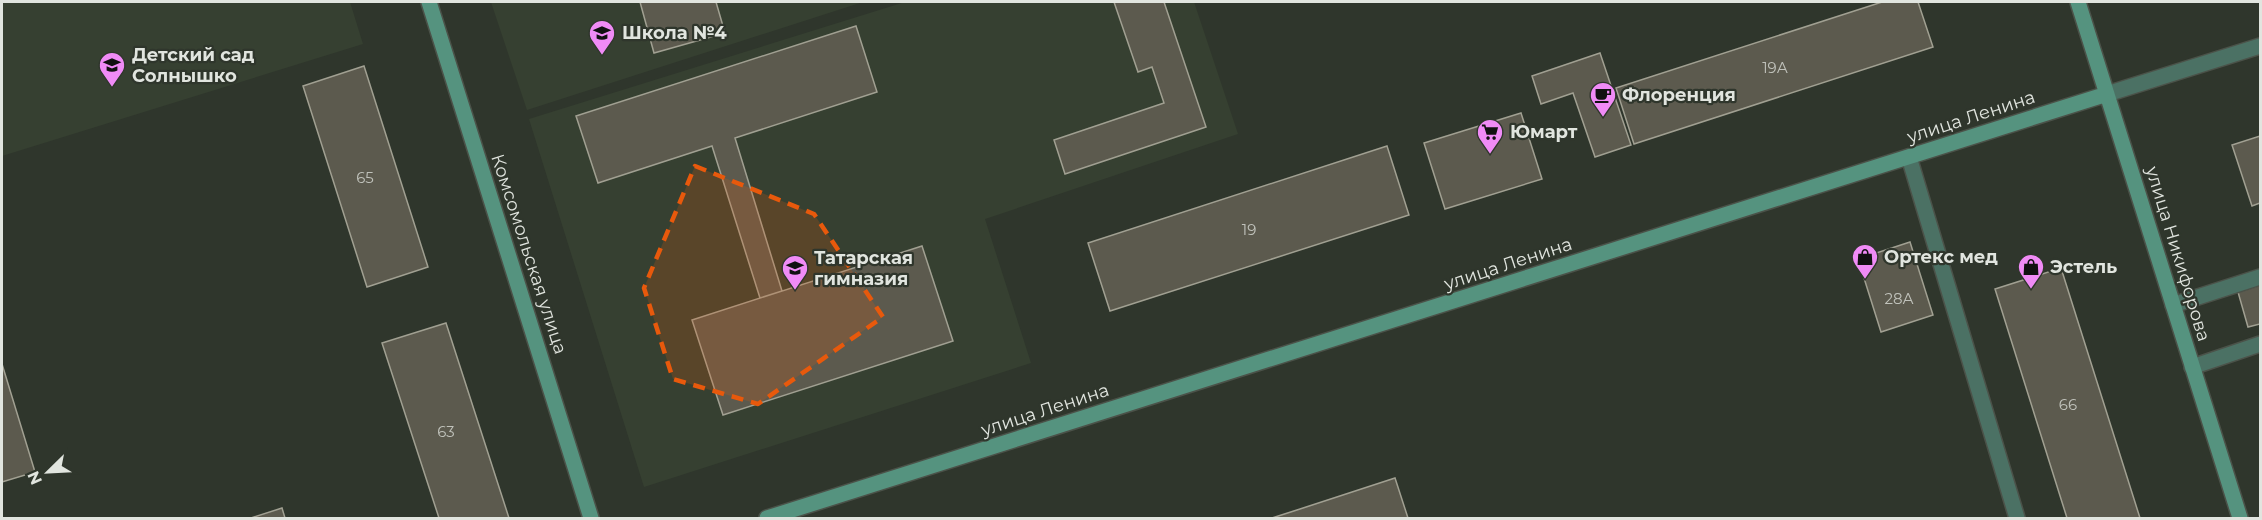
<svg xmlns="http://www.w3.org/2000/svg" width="2262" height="520" font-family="Montserrat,sans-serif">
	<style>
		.built { fill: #364031 }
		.building { fill: #5c5a4e; stroke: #a1a092; stroke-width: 1.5 }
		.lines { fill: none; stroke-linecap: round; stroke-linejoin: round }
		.lane-casing { stroke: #4b5249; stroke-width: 18 }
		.street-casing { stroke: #4b5249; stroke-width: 18 }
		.secondary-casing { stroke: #4b5249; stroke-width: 18 }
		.lane { stroke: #4b7164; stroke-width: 15 }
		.street { stroke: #4b7164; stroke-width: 15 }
		.secondary { stroke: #55937f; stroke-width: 15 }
		.marked { fill: #e8590c; fill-opacity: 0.2; stroke: #e8590c; stroke-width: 4.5; stroke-dasharray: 12 8; stroke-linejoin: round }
		.labels { text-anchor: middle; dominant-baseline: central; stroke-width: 4.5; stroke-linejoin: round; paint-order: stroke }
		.number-label { font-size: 15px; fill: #c0c2bb }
		.poi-label { font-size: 18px; font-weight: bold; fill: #e1e5df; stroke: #2f362c; text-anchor: start }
		.street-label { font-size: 18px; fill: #e1e5df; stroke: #2f362c }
	</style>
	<rect width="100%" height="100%" fill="#2f362c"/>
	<!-- built -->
	<path class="built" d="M 2,2 L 350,2 L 363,44 L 2,156 Z
		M 491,2 L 863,2 L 527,110 Z
		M 905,2 L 1194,2 L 1238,134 L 985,219 L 1031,363 L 644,487 L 529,119 Z"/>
	<!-- building -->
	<path class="building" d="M 640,2 L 716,2 L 725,33 L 654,53 Z
		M 1114,2 L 1164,2 L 1206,127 L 1065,174 L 1054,140 L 1164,103 L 1152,67 L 1138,72 Z
		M 1882,2 L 1918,2 L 1933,47 L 1634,144 L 1616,88 Z
		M 856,26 L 877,92 L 735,138 L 782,291 L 760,298 L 712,146 L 598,183 L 576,116 Z
		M 1600,53 L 1631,145 L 1595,157 L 1573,93 L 1541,104 L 1532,76 Z
		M 364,66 L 428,267 L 367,287 L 303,86 Z
		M 1521,113 L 1542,179 L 1445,209 L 1424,143 Z
		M 2260,136 L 2260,203 L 2252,206 L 2232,145 Z
		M 1387,146 L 1409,215 L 1110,311 L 1088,243 Z
		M 1910,242 L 1933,315 L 1881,332 L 1858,259 Z
		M 922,246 L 953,341 L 723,415 L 692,320 Z
		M 2061,268 L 2140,518 L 2067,518 L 1995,289 Z
		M 2260,285 L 2260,324 L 2248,327 L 2238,292 Z
		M 446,323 L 509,518 L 439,518 L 382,343 Z
		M 2,364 L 35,472 L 2,482 Z
		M 1395,478 L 1408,518 L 1272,518 L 1300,509 Z
		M 282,508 L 285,518 L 251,518 Z"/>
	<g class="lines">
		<!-- lane casing -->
		<g class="lane-casing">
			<path id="lane" d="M 1909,157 L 2017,518
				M 2173,305 L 2260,277
				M 2192,367 L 2260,344"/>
		</g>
		<!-- street casing -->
		<g class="street-casing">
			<path id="street" d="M 2107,94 L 2260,46"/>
		</g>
		<!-- secondary casing -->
		<g class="secondary-casing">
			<path id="secondary" d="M 429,2 L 591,518
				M 2078,2 L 2240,518
				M 767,518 L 2107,94"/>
		</g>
		<!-- lane -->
		<use href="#lane" class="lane"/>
		<!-- street -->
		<use href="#street" class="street"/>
		<!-- secondary -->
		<use href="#secondary" class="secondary"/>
	</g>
	<!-- marked area -->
	<path class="marked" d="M 695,166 L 814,214 L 883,317 L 758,404 L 673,379 L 644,288 Z"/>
	<!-- icons -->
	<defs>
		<g id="school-pin" transform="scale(1.35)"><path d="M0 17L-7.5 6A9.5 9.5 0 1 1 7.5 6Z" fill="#f08bf6" stroke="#2f362c"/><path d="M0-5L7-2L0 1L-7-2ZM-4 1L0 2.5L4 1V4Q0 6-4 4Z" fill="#111"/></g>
		<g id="cafe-pin" transform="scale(1.35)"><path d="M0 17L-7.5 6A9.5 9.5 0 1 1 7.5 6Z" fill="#f08bf6" stroke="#2f362c"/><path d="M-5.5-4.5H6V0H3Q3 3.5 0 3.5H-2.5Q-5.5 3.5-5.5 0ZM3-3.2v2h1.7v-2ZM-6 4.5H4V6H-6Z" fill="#111"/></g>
		<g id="supermarket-pin" transform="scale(1.35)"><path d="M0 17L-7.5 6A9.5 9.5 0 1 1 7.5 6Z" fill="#f08bf6" stroke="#2f362c"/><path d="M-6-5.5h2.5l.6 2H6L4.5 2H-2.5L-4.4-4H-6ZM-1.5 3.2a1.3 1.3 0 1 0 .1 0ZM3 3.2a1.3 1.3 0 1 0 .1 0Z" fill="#111"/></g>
		<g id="shop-pin" transform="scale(1.35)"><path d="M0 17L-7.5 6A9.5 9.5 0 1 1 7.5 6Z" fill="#f08bf6" stroke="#2f362c"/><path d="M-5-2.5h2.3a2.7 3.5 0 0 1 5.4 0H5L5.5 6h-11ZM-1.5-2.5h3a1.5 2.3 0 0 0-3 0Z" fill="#111"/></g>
	</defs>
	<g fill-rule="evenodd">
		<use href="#school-pin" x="602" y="33"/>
		<use href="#school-pin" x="112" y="65"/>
		<use href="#cafe-pin" x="1603" y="95"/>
		<use href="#supermarket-pin" x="1490" y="132"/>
		<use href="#shop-pin" x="1865" y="257"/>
		<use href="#shop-pin" x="2031" y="267"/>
		<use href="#school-pin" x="795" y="268"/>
	</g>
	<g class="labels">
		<!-- number labels -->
		<g class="number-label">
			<text x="1775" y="67">19А</text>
			<text x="365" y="177">65</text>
			<text x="1249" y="229">19</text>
			<text x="1899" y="298">28А</text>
			<text x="2068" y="404">66</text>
			<text x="446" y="431">63</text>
		</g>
		<!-- poi labels -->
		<g class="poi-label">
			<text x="622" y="33">Школа №4</text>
			<text x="132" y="55">Детский сад<tspan x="132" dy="21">Солнышко</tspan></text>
			<text x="1622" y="95">Флоренция</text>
			<text x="1510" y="132">Юмарт</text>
			<text x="1884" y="257">Ортекс мед</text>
			<text x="814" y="258">Татарская<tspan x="814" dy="21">гимназия</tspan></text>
			<text x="2050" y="267">Эстель</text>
		</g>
		<!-- street labels -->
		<g class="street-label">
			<text transform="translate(1971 117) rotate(-18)">улица Ленина</text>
			<text transform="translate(529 254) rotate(72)">Комсомольская улица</text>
			<text transform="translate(2178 254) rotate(73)">улица Никифорова</text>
			<text transform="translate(1508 264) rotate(-18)">улица Ленина</text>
			<text transform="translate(1045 410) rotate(-18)">улица Ленина</text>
		</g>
	</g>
	<!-- border -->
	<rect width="2262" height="520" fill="none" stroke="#e1e5df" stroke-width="6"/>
	<!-- north arrow -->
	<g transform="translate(48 472) rotate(246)" stroke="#2f362c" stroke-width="4.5" paint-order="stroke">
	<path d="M0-4.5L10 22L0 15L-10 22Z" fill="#e1e5df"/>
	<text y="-9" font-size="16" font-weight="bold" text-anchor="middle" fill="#e1e5df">N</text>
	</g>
</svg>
